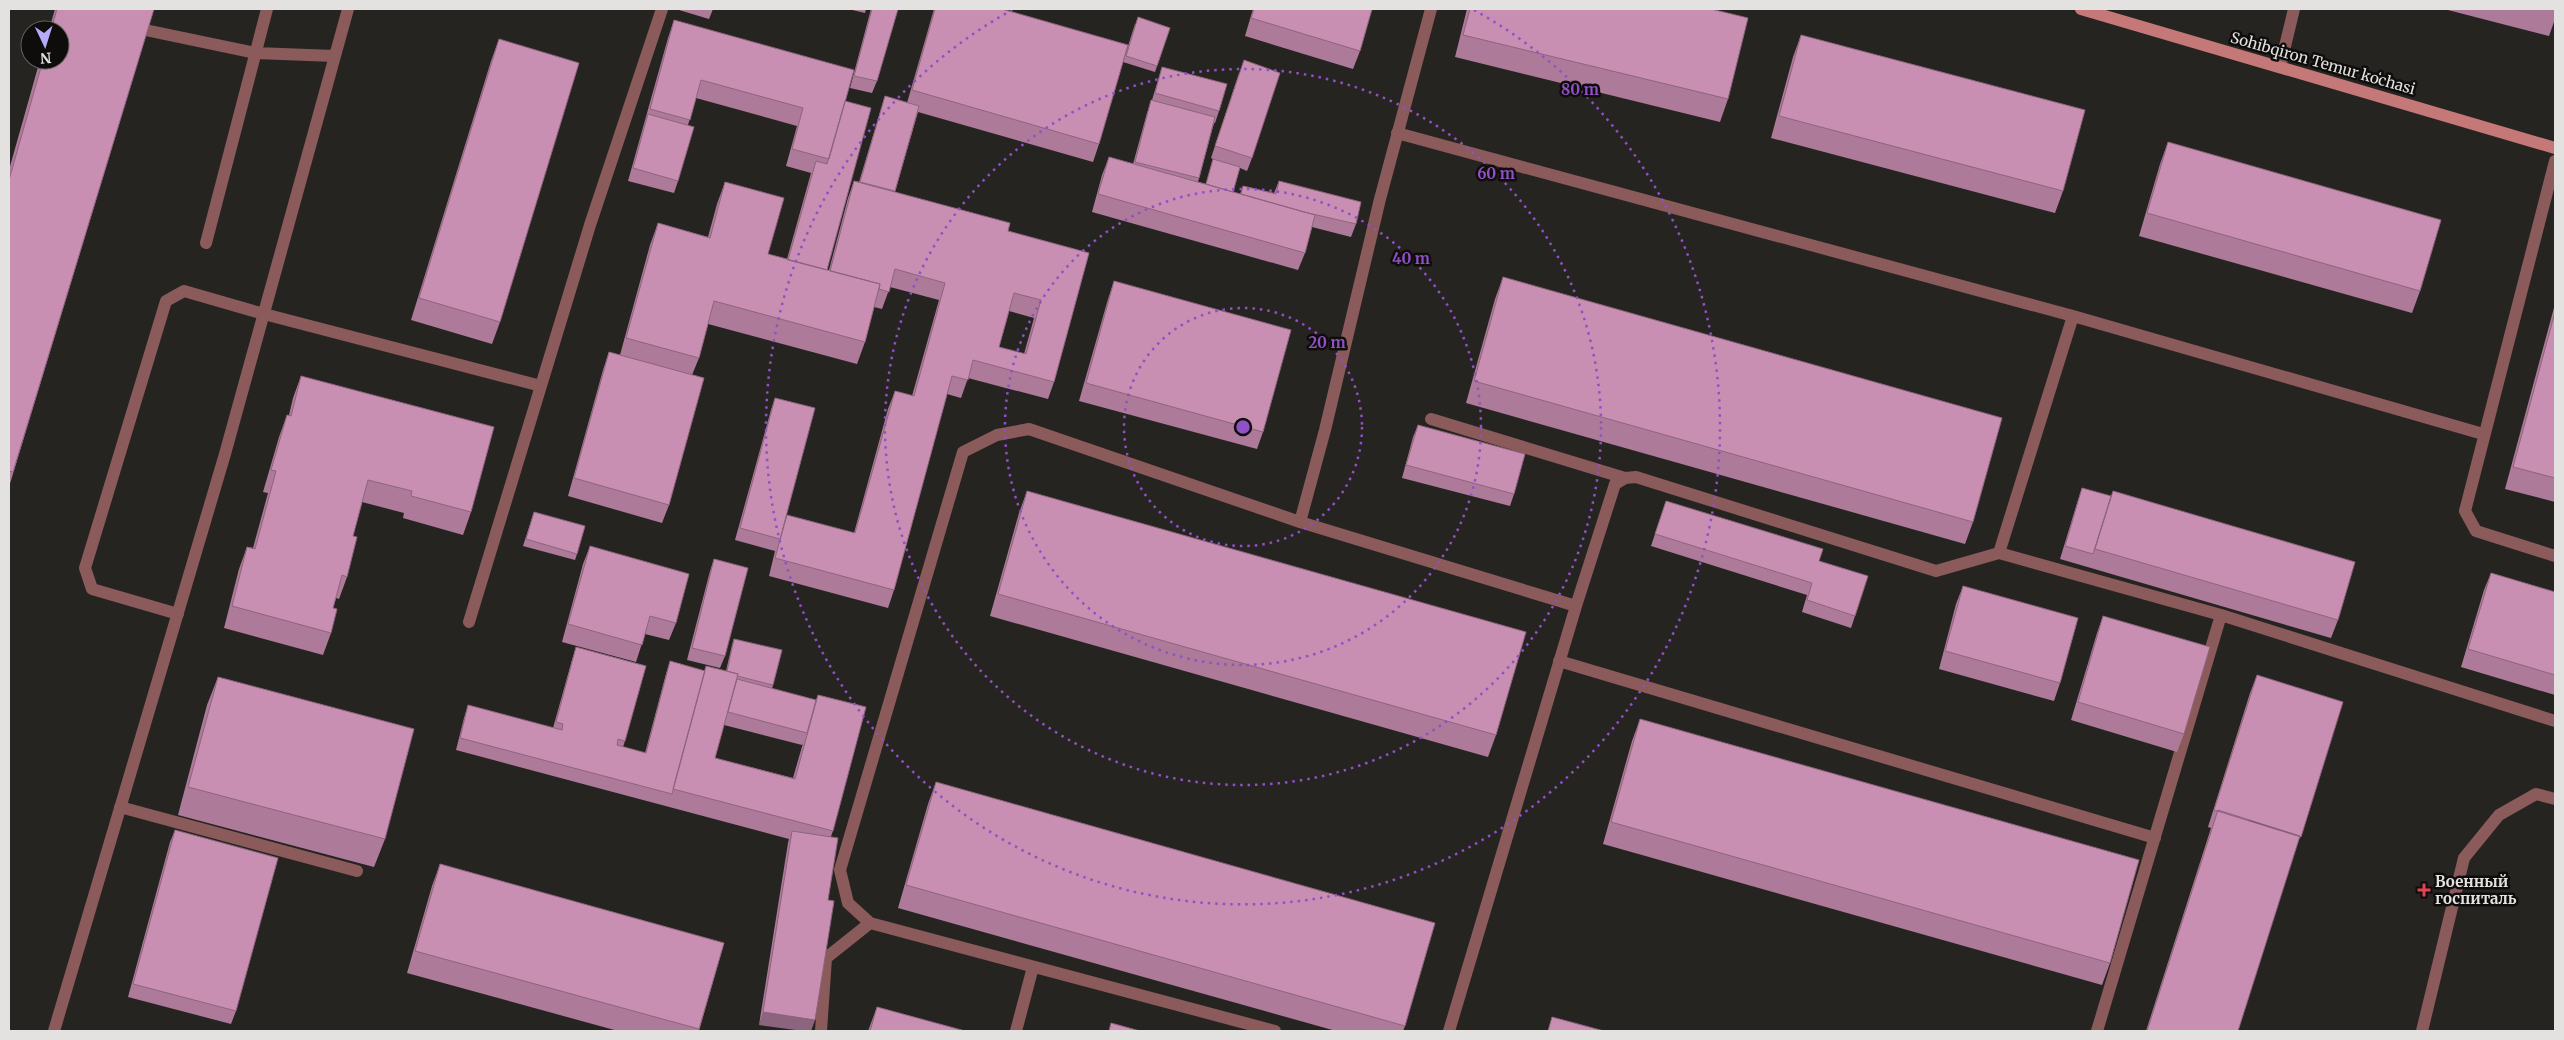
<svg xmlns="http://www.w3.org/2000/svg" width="2564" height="1040" font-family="Merriweather,serif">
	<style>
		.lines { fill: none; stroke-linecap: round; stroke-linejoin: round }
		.service { stroke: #8b5a5a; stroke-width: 12 }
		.secondary { stroke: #c57878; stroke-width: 12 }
		.wall { fill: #ad7b99; fill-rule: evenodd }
		.shaded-wall { fill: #8d647d }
		.building { fill: #c98fb2; stroke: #8d647d; fill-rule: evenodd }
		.ring { fill: none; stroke: #9050c6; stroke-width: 2.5; stroke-dasharray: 2.5 5 }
		.health-dot { fill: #e0444e; stroke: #0e0d0c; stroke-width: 2 }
		.labels { text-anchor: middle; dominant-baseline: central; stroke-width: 5; stroke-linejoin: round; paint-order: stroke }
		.street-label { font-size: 15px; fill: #e3e2e0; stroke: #0e0d0c }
		.poi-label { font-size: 15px; font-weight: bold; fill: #e3e2e0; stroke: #0e0d0c; text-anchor: start }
		.centre { fill: #9050c6; stroke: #0e0d0c; stroke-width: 2.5 }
		.ring-label { font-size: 15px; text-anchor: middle; font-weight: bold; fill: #9050c6; stroke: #0e0d0c; stroke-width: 5; stroke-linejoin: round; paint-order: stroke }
	</style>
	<rect width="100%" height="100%" fill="#262421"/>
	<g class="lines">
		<!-- service -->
		<path class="service" d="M 1431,9 L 1380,199 L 1325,430 L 1300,522 L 1576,606 L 1449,1031
			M 131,27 L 255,53 L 335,56
			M 2280,67 L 2294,9
			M 1397,133 L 2073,316 L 2483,434
			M 2555,161 L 2465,511 L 2476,531 L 2555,556
			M 206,243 L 267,9
			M 1431,419 L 1625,478
			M 1999,553 L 2073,316
			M 1576,606 L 1615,484 L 1625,478 L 1636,477 L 1936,571 L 1999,553 L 2221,615 L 2097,1031
			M 178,614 L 92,589 L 85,568 L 166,301 L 184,291 L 264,314 L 541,386
			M 2221,615 L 2555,721
			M 469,622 L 590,225 L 662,9
			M 1559,661 L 2155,838
			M 120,807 L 357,871
			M 54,1031 L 225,454 L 348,9
			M 821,1031 L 826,958 L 870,923
			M 1016,1031 L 1033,967
			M 1275,1031 L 870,923 L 848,903 L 840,870 L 963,452 L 997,435 L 1029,429 L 1300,522
			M 2422,1031 L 2464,858 L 2499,815 L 2536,794 L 2555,799"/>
		<!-- secondary -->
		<path class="secondary" d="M 2081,9 L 2555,148"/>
	</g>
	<!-- wall -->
	<path class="wall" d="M 55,9 L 57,9 L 57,10 L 57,9 L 154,9 L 9,487 L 9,170 L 40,60 L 60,60 L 60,30 L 49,30 Z
		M 680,9 L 713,9 L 709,19 L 679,10 Z
		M 848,9 L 866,9 L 865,13 Z
		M 871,9 L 898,9 L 877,81 L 872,93 L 850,88 Z
		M 934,9 L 1002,9 L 1099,144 L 1093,162 L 918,112 L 895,192 L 1008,231 L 1089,253 L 1054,382 L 1048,399 L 968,378 L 961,398 L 947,394 L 894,590 L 888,608 L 769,576 L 775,551 L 735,540 L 771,410 L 775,398 L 786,516 L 854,533 L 888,409 L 895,391 L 912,396 L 939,300 L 890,287 L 882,309 L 874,307 L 865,342 L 857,364 L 708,324 L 699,358 L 692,375 L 669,505 L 662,523 L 568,496 L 603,370 L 609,352 L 620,355 L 650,245 L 658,223 L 708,237 L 717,204 L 725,182 L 768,254 L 787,259 L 811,173 L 786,166 L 797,126 L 696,98 L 688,125 L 678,181 L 674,193 L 628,181 L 668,38 L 674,20 L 845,101 L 827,270 L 829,270 L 848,198 L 854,181 L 859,182 L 881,109 L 885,96 L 907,103 ZM 1009,311 L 1034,318 L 1024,354 L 999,347 Z
		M 1253,9 L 1372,9 L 1360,51 L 1353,69 L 1245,36 Z
		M 1467,9 L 1711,9 L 1728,99 L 1720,122 L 1455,57 Z
		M 2444,9 L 2555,9 L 2555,19 L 2549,36 Z
		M 1135,24 L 1170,28 L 1155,72 L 1123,62 Z
		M 1801,35 L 2063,191 L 2055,213 L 1771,138 L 1793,57 Z
		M 499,39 L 500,322 L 492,344 L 411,320 L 491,61 Z
		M 1162,67 L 1219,111 L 1215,123 L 1214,123 L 1198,182 L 1206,184 L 1213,159 L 1211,158 L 1239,73 L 1252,158 L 1247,171 L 1240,168 L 1233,192 L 1240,194 L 1243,186 L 1274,193 L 1279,181 L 1356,224 L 1351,237 L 1312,227 L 1305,253 L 1298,270 L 1092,212 L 1102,175 L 1109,157 L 1133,164 L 1147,113 L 1152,100 Z
		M 2168,142 L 2420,291 L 2412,313 L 2139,236 L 2160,164 Z
		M 1503,277 L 1973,522 L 1965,544 L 1466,403 L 1495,299 Z
		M 1114,281 L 1263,432 L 1257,449 L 1079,401 L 1108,299 Z
		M 2555,304 L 2555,502 L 2505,489 Z
		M 301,376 L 471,512 L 463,535 L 403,518 L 404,513 L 362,502 L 353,536 L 347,577 L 339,599 L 336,598 L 333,608 L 331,633 L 323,655 L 224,628 L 239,569 L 247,547 L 253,548 L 268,493 L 263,492 L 279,437 L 287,415 L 289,415 L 293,398 Z
		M 1418,425 L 1514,494 L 1510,506 L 1402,478 L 1413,437 Z
		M 2082,488 L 2338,620 L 2331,638 L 2060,559 L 2078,500 Z
		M 1027,491 L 1496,735 L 1488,757 L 990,616 L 1019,513 Z
		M 1666,501 L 1819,561 L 1855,616 L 1851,628 L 1802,612 L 1807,595 L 1651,546 Z
		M 534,512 L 577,554 L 575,560 L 523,546 Z
		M 590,546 L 676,623 L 669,640 L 645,634 L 636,662 L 562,642 L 583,564 Z
		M 714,559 L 725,656 L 720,668 L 687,660 L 710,571 Z
		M 2491,573 L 2555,592 L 2555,695 L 2461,667 L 2484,590 Z
		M 1963,586 L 2060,683 L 2054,701 L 1939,669 L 1956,604 Z
		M 2103,616 L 2184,734 L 2177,752 L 2071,720 L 2097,633 Z
		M 734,639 L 773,685 L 772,689 L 816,700 L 818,695 L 833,831 L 759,1025 L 788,843 L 789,839 L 456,750 L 464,718 L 468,705 L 553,728 L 572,660 L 576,647 L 625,741 L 623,747 L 645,753 L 666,674 L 670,661 L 705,671 L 706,666 L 726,671 L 732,645 ZM 724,725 L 802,745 L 803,743 L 793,778 L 715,758 Z
		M 2257,675 L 2238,1031 L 2146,1031 L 2211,828 L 2208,827 L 2250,693 Z
		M 218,677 L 385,839 L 374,867 L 178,815 L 207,705 Z
		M 1640,719 L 2110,963 L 2102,985 L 1603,844 L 1632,741 Z
		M 936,782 L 1405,1026 L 1403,1031 L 1336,1031 L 898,908 L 928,804 Z
		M 175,830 L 236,1011 L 231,1024 L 128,997 L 170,842 Z
		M 440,864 L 724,943 L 699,1031 L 618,1031 L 407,973 L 432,886 Z
		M 877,1007 L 965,1031 L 868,1031 Z"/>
	<!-- shaded-wall -->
	<path class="shaded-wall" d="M 763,1012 L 815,1020 L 811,1031 L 803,1031 L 759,1025 Z"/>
	<!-- building -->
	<path class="building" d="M 57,9 L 154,9 L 13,472 L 9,471 L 9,180 L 43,60 L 60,60 L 60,30 L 51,30 Z
		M 872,9 L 898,9 L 877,81 L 854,76 Z
		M 935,9 L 1002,9 L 1128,45 L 1099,144 L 912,90 Z
		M 1254,9 L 1372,9 L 1360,51 L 1251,18 Z
		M 1470,9 L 1711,9 L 1748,18 L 1728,99 L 1463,35 Z
		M 1138,17 L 1170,28 L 1157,66 L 1126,56 Z
		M 674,20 L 854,70 L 829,159 L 792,149 L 803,108 L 701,80 L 690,120 L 650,109 Z
		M 1801,35 L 2085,110 L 2063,191 L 1779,116 Z
		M 499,39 L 579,63 L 500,322 L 419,298 Z
		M 1244,60 L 1280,73 L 1252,158 L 1215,146 Z
		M 1162,67 L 1227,84 L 1219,111 L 1155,93 Z
		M 885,96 L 919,106 L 895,191 L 860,182 Z
		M 1151,100 L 1215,117 L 1199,178 L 1135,162 Z
		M 845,101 L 871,108 L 827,270 L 788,260 L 816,161 L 827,164 Z
		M 648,114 L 694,127 L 678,181 L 633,168 Z
		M 2168,142 L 2441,220 L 2420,291 L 2147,213 Z
		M 1109,157 L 1315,215 L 1305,253 L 1098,194 Z
		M 1213,159 L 1240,167 L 1233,192 L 1206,184 Z
		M 854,181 L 1010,223 L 1008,231 L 1089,253 L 1054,382 L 973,360 L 968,380 L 952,376 L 894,590 L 775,558 L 787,515 L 855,533 L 895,391 L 914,396 L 945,283 L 895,269 L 889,292 L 879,289 L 880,284 L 830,271 ZM 1014,293 L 1041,300 L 1026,354 L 999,347 Z
		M 1279,181 L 1361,202 L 1356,224 L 1304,212 L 1241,194 L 1243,186 L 1276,194 Z
		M 725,182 L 784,198 L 768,254 L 880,284 L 865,342 L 714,301 L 699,358 L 626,338 L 658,223 L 710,238 Z
		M 1503,277 L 2002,418 L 1973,522 L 1474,381 Z
		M 1114,281 L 1291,330 L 1263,432 L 1086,383 Z
		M 2555,312 L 2555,478 L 2513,467 Z
		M 609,352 L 704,378 L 669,505 L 574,478 Z
		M 301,376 L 494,427 L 471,512 L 411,496 L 412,491 L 368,480 L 353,536 L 357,537 L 347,577 L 342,575 L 333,608 L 337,609 L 331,633 L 232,606 L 247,547 L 255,549 L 276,471 L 271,470 L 287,415 L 291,416 Z
		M 775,398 L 815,408 L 780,539 L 740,528 Z
		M 1418,425 L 1525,454 L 1514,494 L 1406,465 Z
		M 2082,488 L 2111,496 L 2093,554 L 2065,546 Z
		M 1027,491 L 1526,632 L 1496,735 L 998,594 Z
		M 2113,491 L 2355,562 L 2338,620 L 2095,549 Z
		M 1666,501 L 1823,549 L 1819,561 L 1868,576 L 1855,616 L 1807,600 L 1812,583 L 1655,534 Z
		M 534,512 L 585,526 L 577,554 L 526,539 Z
		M 590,546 L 689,574 L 676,623 L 650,616 L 642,645 L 568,624 Z
		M 714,559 L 748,568 L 725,656 L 692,648 Z
		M 2491,573 L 2555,592 L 2555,675 L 2468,649 Z
		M 1963,586 L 2078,618 L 2060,683 L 1945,651 Z
		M 2103,616 L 2210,647 L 2184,734 L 2078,702 Z
		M 734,639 L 782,650 L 773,685 L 737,676 L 738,674 L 727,671 Z
		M 576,647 L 646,666 L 625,741 L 618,739 L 617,745 L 646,753 L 670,661 L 705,671 L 672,794 L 460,738 L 468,705 L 562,730 L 563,724 L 556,722 Z
		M 706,666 L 738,674 L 715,758 L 795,779 L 818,695 L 866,707 L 833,831 L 673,789 Z
		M 2257,675 L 2343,702 L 2301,837 L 2214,810 Z
		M 218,677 L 414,729 L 385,839 L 188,787 Z
		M 737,679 L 816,700 L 807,733 L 728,712 Z
		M 1640,719 L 2139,860 L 2110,963 L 1611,822 Z
		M 936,782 L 1435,923 L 1405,1026 L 906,885 Z
		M 2218,810 L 2300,836 L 2238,1031 L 2147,1031 Z
		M 175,830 L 278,858 L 236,1011 L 133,984 Z
		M 792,831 L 838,838 L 828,900 L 834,901 L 815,1020 L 763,1012 Z
		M 440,864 L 724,943 L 699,1029 L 415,951 Z
		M 877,1007 L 965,1031 L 870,1031 Z
		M 1552,1017 L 1604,1031 L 1548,1031 Z
		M 1111,1023 L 1140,1031 L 1109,1031 Z"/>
	<!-- distance rings -->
	<g class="ring">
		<circle cx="1243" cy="427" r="119"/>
		<circle cx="1243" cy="427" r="238"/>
		<circle cx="1243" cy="427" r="358"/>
		<path d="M1474 10A477 477 0 1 1 1012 10"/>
	</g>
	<!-- markers -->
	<path class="health-dot" d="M2421.5 882.5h5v5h5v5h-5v5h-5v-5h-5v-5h5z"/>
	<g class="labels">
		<!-- street labels -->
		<g class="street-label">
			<text transform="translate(2323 63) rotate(16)">Sohibqiron Temur koʻchasi</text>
		</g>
		<!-- poi labels -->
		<g class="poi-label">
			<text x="2435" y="881">Военный<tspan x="2435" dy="17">госпиталь</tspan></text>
		</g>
	</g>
	<circle cx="1243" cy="427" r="8" class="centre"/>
	<g class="ring-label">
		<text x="1580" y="95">80 m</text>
		<text x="1496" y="179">60 m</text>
		<text x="1411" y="264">40 m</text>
		<text x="1327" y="348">20 m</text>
	</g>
	<!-- border -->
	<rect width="2564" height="1040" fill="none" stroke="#e3e2e0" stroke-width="20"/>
	<!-- north arrow -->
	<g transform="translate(45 45) rotate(176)"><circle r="24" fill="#0e0d0c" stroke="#636261"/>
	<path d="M0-4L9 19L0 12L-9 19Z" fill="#b4acf9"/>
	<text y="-8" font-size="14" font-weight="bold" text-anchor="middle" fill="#e3e2e0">N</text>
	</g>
</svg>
